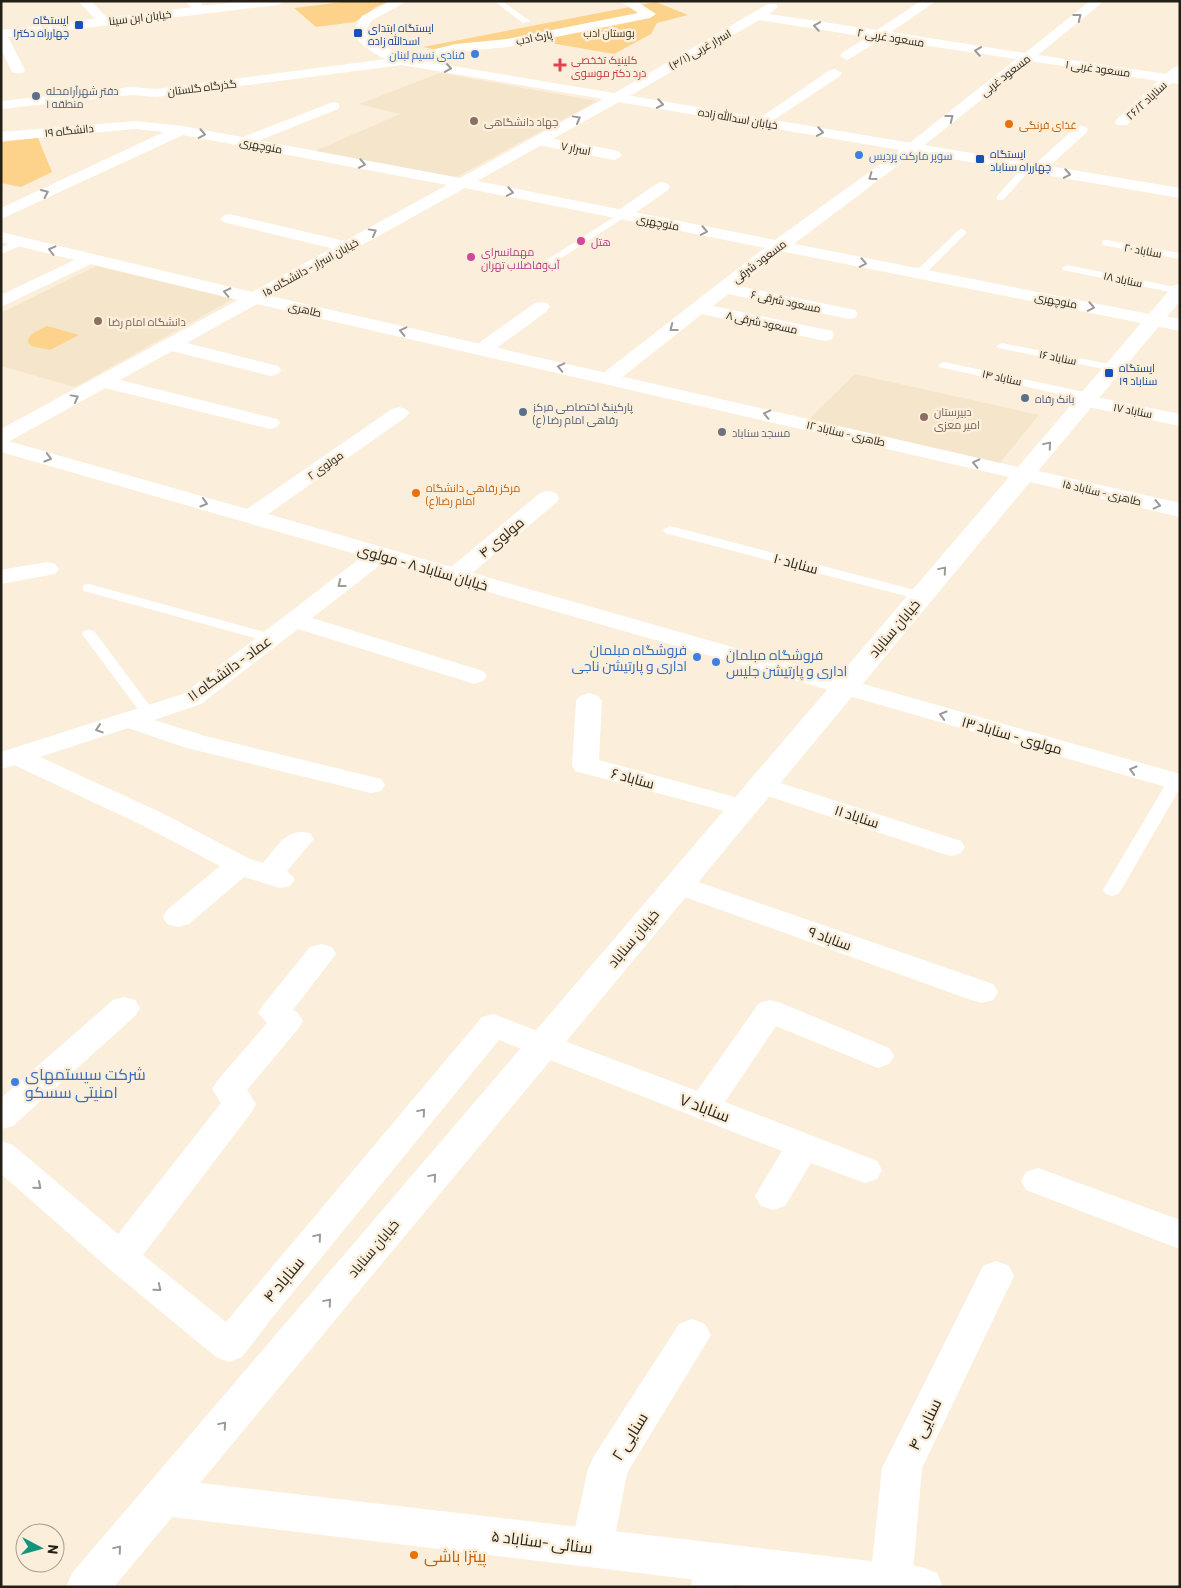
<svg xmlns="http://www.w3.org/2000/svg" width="1181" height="1588" font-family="Barlow,Cairo,sans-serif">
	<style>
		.built { fill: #f5e5ca }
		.green { fill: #fdd28a }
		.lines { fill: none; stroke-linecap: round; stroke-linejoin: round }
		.lane { fill: #fff; fill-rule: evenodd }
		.street { fill: #fff; fill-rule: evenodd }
		.secondary { fill: #fff; fill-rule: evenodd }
		.oneway { stroke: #9c9a97 }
		.transit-dot { fill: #1a4fb4; stroke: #fbefdb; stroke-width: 2 }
		.shop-dot { fill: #3f7fe0; stroke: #fbefdb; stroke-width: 2 }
		.health-dot { fill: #e0444e; stroke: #fbefdb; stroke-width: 2 }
		.service-dot { fill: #5c6f8a; stroke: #fbefdb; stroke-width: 2 }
		.education-dot { fill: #8d6e63; stroke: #fbefdb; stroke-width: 2 }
		.food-dot { fill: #e8710a; stroke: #fbefdb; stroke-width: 2 }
		.hotel-dot { fill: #d1479c; stroke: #fbefdb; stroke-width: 2 }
		.worship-dot { fill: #6b7280; stroke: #fbefdb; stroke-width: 2 }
		.labels { text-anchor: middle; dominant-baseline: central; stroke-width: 5; stroke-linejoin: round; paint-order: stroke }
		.far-street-label { font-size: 11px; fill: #231f17; stroke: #fbefdb }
		.far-transit-label { font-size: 11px; fill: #164399; stroke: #fbefdb; text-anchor: start }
		.far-park-label { font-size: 11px; fill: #4b3713; stroke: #fbefdb }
		.far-shop-label { font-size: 11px; fill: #366cbe; stroke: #fbefdb; text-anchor: end }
		.far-health-label { font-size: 11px; fill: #be3a42; stroke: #fbefdb; text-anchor: start }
		.far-service-label { font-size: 11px; fill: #4e5e75; stroke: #fbefdb; text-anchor: start }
		.far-education-label { font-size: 11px; fill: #785e54; stroke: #fbefdb; text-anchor: start }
		.far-food-label { font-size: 11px; fill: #c56008; stroke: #fbefdb; text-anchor: start }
		.far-hotel-label { font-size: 11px; fill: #b23c85; stroke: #fbefdb; text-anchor: start }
		.far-worship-label { font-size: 11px; fill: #5b616d; stroke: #fbefdb; text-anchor: start }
		.street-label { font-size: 14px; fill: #231f17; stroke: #fbefdb }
		.shop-label { font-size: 14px; fill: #366cbe; stroke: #fbefdb; text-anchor: end }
		.near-shop-label { font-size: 16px; fill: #366cbe; stroke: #fbefdb; text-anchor: start }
		.near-street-label { font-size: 16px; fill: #231f17; stroke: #fbefdb }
		.near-food-label { font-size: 16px; fill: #c56008; stroke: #fbefdb; text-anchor: start }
	</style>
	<rect width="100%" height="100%" fill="#fbefdb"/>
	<!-- built -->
	<path class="built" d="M 440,73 L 597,101 L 456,177 L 315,151 L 400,114 L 359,104 Z
		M 96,266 L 233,299 L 75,387 L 1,366 L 1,313 Z
		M 855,374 L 1039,415 L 999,464 L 808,420 Z"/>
	<!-- green -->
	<path class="green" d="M 350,1 L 390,1 L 376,7 L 355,22 L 316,27 L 294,8 Z
		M 656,2 L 688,15 L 657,23 L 651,34 L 614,54 L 539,41 L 468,45 L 447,52 L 423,47 Z
		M 38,138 L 52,172 L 21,187 L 1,183 L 1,142 Z
		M 47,326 L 79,335 L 50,350 L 31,346 L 28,342 L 29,337 L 35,332 Z"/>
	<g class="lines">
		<!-- lane -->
		<path class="lane" d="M 494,1 L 502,1 L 530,21 L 523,23 Z
			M 1028,164 L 1033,167 L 1031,169 L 1003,200 L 997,200 L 997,196 L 1025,165 Z
			M 622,212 L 627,215 L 625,217 L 546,268 L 538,268 L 537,266 Z
			M 962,229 L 967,232 L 923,276 L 915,276 L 914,274 L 915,272 L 959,230 Z
			M 21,239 L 26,242 L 25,244 L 1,254 L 1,247 Z
			M 1106,240 L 1180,253 L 1180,259 L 1102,245 L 1102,241 Z
			M 1067,265 L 1180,288 L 1180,294 L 1063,270 L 1062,268 Z
			M 1002,343 L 1114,365 L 1120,368 L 1114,371 L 998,348 L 996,346 Z
			M 944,362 L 1089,393 L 1095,397 L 1089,401 L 940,367 L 938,365 Z
			M 670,526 L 926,593 L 928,596 L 921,600 L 665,533 L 663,530 Z
			M 89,584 L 275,635 L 277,638 L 275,641 L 270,642 L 84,591 L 82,588 L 84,585 Z
			M 89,630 L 94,631 L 153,710 L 156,713 L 153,716 L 143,716 L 82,634 L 84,631 Z
			M 1175,777 L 1180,778 L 1180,788 L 1121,890 L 1118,894 L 1112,896 L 1106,894 L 1103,890 L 1167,782 L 1169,779 Z"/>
		<!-- street -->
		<path class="street" d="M 78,1 L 91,1 L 111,22 L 105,26 L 101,25 Z
			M 185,1 L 199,1 L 207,10 L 205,13 L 197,13 Z
			M 620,1 L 636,1 L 656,14 L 650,18 L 507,47 L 456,52 L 402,65 L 156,97 L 131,95 L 1,109 L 1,101 L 131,87 L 156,89 L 402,57 L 456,44 L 507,39 L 638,13 Z
			M 921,1 L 936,1 L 891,32 L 1025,53 L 1090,1 L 1104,1 L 1038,55 L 1166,74 C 1170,70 1174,66 1180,66 L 1180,84 L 1172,83 L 1127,125 L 1117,125 L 1115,122 L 1117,119 L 1158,81 L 1030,61 L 917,151 L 738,286 L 855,310 L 858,314 L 855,318 L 849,319 L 728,294 L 713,306 L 832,331 L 834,335 L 832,339 L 825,341 L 702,314 L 616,382 L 609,384 L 602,382 L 599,378 L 602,374 L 772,242 L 907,145 L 1016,59 L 882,39 L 847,60 L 840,56 L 842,53 L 867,37 L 759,20 L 623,100 L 613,100 L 611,97 L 613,94 L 768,4 L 776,4 L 778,7 L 769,14 L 877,30 Z
			M 1,31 L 7,35 L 25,70 L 23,73 L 13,73 L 11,70 L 1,49 Z
			M 835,69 L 842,73 L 840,76 L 766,125 L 756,125 L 754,122 L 830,70 Z
			M 333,102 L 338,103 L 340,106 L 338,109 L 248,145 L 238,145 L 235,142 L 238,139 Z
			M 1081,126 L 1086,127 L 1088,130 L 1086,133 L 1043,172 L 1033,172 L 1030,169 L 1033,166 L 1076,127 Z
			M 538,136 L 614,150 L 619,152 L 622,155 L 619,158 L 614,160 L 533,144 L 530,141 L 533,138 Z
			M 662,182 L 668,184 L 670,187 L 668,190 L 628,218 L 616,218 L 614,215 L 616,212 L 656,184 Z
			M 229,214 L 353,243 L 356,247 L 353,251 L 347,252 L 223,222 L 221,219 L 223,216 Z
			M 87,254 L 93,255 L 96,259 L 93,263 L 1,307 L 1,295 Z
			M 541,302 L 547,303 L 550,307 L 547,311 L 490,353 L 483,355 L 476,353 L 474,349 L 476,345 L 535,303 Z
			M 1154,314 L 1180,319 L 1180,331 L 1147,324 L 1145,320 L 1147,316 Z
			M 171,339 L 278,366 L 281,370 L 278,374 L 271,376 L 164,349 L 162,345 L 164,341 Z
			M 104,376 L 277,419 L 280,423 L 277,427 L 270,429 L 97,386 L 94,382 L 97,378 Z
			M 1086,395 L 1180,414 L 1180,426 L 1079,405 L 1076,401 L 1079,397 Z
			M 399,407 L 406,409 L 409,413 L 406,417 L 268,514 L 451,567 L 540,493 L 548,491 L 556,493 L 559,498 L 556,503 L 472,573 L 1180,774 L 1180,791 L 384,562 L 312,618 L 483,671 L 487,676 L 483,681 L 474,684 L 465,681 L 298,629 L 201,704 L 154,720 L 205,736 L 381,779 L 385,785 L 381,791 L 371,793 L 187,748 L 128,728 L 40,757 L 162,813 L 250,859 L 263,863 C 277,847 286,827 310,833 L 314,839 L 287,871 L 295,879 L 290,886 L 280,888 L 244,877 L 189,924 L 178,927 L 167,924 L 163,917 L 167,910 L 220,866 L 142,825 L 14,765 L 1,769 L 1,752 L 183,694 L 363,556 L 1,452 L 1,439 L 247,509 L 392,409 Z
			M 47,562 L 55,564 L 59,569 L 55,574 L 1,584 L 1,570 Z
			M 589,693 L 598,696 L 602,701 L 599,760 L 753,802 L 757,808 L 753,814 L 743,816 L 575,771 L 572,765 L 576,701 L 580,696 Z
			M 762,777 L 961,841 L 965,847 L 961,853 L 951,856 L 941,853 L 752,791 L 748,785 L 752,779 Z
			M 678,875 L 993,984 L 998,992 L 993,1000 L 982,1003 L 971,1000 L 668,891 L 663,884 L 668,877 Z
			M 321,944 L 332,947 L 336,954 L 293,1010 L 298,1013 L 303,1021 L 298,1029 L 247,1090 L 256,1104 L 251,1113 L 143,1255 L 226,1322 L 482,1017 L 493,1014 L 697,1091 L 759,1003 L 770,1000 L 781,1003 L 889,1048 L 894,1056 L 889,1064 L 878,1068 L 776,1026 L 725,1102 L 877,1161 L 882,1170 L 877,1179 L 865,1183 L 811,1163 L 785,1206 L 773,1210 L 761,1206 L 755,1196 L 782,1151 L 499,1040 L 272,1318 L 242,1357 L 229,1362 L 216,1357 L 107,1267 L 1,1174 L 1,1141 L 13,1145 L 118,1234 L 221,1103 L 212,1089 L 217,1081 L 267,1023 L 258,1013 L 263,1005 L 310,947 Z
			M 124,997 L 135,1000 L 140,1008 L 135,1016 L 13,1126 L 1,1129 L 1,1098 L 113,1000 Z
			M 1038,1168 L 1180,1220 L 1180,1249 L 1026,1190 L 1021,1181 L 1026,1172 Z
			M 996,1261 L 1009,1266 L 1014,1276 L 922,1468 L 912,1583 L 911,1587 L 871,1587 L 870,1583 L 882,1468 L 983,1266 Z
			M 692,1319 L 705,1324 L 711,1335 L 627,1473 L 613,1547 L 607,1561 L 592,1566 L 577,1561 L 571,1547 L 588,1469 L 594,1456 L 679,1324 Z
			M 715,1543 L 730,1548 L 736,1562 L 733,1587 L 691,1587 L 694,1562 L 700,1548 Z"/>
		<!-- secondary -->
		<path class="secondary" d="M 245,1 L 284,1 L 278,5 L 1,38 L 1,30 Z
			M 391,1 L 407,1 L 371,21 L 365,32 L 384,46 L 405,58 L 1180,188 L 1180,198 L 619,102 L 477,181 L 1149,314 L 1174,285 L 1180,284 L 1180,301 L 1038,471 L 1180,503 L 1180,517 L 1030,482 L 200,1483 L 922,1567 L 937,1573 L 943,1587 L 755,1587 L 172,1517 L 114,1587 L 66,1587 L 72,1573 L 1009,477 L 257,304 L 8,442 L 1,444 L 1,429 L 238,300 L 1,242 L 1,232 L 252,292 L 447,185 L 183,135 L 1,219 L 1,208 L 164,132 L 136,129 L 1,141 L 1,132 L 136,121 L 182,126 L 460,178 L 603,99 L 402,65 C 384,61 363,48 352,33 L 362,16 ZM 465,188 L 1141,323 L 1018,467 L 270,296 Z"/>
	</g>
	<!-- one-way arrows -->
	<defs><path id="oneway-chevron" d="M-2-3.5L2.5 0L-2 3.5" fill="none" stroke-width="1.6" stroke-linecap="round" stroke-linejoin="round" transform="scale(1.25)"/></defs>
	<g class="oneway">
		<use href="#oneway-chevron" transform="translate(1078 17) rotate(-38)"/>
		<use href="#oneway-chevron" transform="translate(817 26) rotate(-171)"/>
		<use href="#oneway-chevron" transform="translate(978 51) rotate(-171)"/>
		<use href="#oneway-chevron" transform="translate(448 68) rotate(9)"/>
		<use href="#oneway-chevron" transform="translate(660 104) rotate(10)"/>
		<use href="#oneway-chevron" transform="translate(950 118) rotate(-38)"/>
		<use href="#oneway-chevron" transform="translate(577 119) rotate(-29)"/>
		<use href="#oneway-chevron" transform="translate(820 132) rotate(10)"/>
		<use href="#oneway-chevron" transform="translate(202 134) rotate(11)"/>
		<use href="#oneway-chevron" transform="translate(362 164) rotate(11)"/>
		<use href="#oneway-chevron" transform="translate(1067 174) rotate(10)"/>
		<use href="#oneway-chevron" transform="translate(872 177) rotate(144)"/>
		<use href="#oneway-chevron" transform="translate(510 192) rotate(11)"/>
		<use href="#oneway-chevron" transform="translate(45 193) rotate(-25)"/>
		<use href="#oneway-chevron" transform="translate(704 231) rotate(11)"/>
		<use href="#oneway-chevron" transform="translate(373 232) rotate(-29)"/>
		<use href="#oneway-chevron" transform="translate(52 250) rotate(-166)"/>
		<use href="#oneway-chevron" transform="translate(863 263) rotate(11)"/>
		<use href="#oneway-chevron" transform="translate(227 292) rotate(-167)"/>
		<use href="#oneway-chevron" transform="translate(1091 307) rotate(11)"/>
		<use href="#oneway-chevron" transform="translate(673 328) rotate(142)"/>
		<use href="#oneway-chevron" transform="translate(403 331) rotate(-167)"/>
		<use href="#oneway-chevron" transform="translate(561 367) rotate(-167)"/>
		<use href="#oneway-chevron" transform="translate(75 398) rotate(-29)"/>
		<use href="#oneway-chevron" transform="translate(767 414) rotate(-167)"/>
		<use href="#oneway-chevron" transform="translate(1048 445) rotate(-50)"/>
		<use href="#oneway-chevron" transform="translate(48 458) rotate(16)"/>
		<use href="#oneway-chevron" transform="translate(976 463) rotate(-167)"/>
		<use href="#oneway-chevron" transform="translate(204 503) rotate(17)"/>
		<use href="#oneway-chevron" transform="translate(1157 505) rotate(13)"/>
		<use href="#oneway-chevron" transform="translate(943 570) rotate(-50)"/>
		<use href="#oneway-chevron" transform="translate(341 584) rotate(142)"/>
		<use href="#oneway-chevron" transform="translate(943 715) rotate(-164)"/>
		<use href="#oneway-chevron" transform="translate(99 729) rotate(162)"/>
		<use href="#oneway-chevron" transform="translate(1133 770) rotate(-164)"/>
		<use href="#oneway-chevron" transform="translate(422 1112) rotate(-50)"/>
		<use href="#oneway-chevron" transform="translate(433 1177) rotate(-50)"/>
		<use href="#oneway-chevron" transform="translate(38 1186) rotate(41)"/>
		<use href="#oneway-chevron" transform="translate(318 1237) rotate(-50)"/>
		<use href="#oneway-chevron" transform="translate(158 1288) rotate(39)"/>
		<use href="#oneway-chevron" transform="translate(328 1302) rotate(-50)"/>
		<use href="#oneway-chevron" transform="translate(223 1425) rotate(-50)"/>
		<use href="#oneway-chevron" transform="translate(118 1549) rotate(-50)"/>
	</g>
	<!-- markers -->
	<g class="transit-dot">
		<rect x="74" y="20" width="10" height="10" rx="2.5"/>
		<rect x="353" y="28" width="10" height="10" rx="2.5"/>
		<rect x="975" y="154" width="10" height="10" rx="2.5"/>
		<rect x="1104" y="368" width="10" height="10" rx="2.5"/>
	</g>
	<g class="shop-dot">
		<circle cx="475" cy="54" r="5"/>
		<circle cx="859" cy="155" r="5"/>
		<circle cx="697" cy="657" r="5"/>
		<circle cx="716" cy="662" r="5"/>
		<circle cx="15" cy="1082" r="5"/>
	</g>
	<path class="health-dot" d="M557.5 57.5h5v5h5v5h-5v5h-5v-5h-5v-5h5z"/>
	<g class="service-dot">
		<circle cx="36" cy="96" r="5"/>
		<circle cx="1025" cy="398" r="5"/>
		<circle cx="523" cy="412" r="5"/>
	</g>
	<g class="education-dot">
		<circle cx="474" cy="121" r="5"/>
		<circle cx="98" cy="321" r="5"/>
		<circle cx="924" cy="417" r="5"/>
	</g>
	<g class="food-dot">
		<circle cx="1009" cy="124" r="5"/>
		<circle cx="416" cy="493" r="5"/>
		<circle cx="414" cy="1555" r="5"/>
	</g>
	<g class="hotel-dot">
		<circle cx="581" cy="241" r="5"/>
		<circle cx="471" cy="257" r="5"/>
	</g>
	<circle class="worship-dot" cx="722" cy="432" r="5"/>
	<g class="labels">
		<!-- far-street labels -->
		<g class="far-street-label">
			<text transform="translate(140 17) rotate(-7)">خیابان ابن سینا</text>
			<text transform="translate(534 37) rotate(-11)">پارک ادب</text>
			<text transform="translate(891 37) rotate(9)">مسعود غربی ۲</text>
			<text transform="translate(700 49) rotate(-30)">اسرار غربی (۴/۱)</text>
			<text transform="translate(1098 68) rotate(8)">مسعود غربی ۱</text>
			<text transform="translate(1005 75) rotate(-38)">مسعود غربی</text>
			<text transform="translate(202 87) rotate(-7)">گذرگاه گلستان</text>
			<text transform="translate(1146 100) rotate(-43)">سناباد ۲۶/۲</text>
			<text transform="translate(738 118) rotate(10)">خیابان اسدالله زاده</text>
			<text transform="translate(69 130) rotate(-6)">دانشگاه ۱۹</text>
			<text transform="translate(261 145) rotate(11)">منوچهری</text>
			<text transform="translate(576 148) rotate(11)">اسرار ۷</text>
			<text transform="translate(658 222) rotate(11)">منوچهری</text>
			<text transform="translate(1143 250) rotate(10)">سناباد ۲۰</text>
			<text transform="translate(759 261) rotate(-37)">مسعود شرقی</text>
			<text transform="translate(310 267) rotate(-29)">خیابان اسرار - دانشگاه ۱۵</text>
			<text transform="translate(1123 279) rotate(12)">سناباد ۱۸</text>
			<text transform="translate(1056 300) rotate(11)">منوچهری</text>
			<text transform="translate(786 301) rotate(12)">مسعود شرقی ۶</text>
			<text transform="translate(305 309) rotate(13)">طاهری</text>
			<text transform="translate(762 322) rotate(12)">مسعود شرقی ۸</text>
			<text transform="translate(1058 357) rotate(11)">سناباد ۱۶</text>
			<text transform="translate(1002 377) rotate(12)">سناباد ۱۴</text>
			<text transform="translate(1133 410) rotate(11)">سناباد ۱۷</text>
			<text transform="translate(846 433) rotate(13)">طاهری - سناباد ۱۲</text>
			<text transform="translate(325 465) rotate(-35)">مولوی ۲</text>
			<text transform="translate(1102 492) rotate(13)">طاهری - سناباد ۱۵</text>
		</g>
		<!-- far-transit labels -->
		<g class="far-transit-label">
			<text x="69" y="19" text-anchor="end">ایستگاه<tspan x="69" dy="13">چهارراه دکترا</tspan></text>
			<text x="368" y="27">ایستگاه ابتدای<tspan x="368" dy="13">اسدالله زاده</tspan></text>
			<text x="990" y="153">ایستگاه<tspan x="990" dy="13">چهارراه سناباد</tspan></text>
			<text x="1119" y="367">ایستگاه<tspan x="1119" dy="13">سناباد ۱۹</tspan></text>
		</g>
		<!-- far-park labels -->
		<g class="far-park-label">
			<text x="609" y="32">بوستان ادب</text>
		</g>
		<!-- far-shop labels -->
		<g class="far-shop-label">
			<text x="465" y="54">قنادی نسیم لبنان</text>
			<text x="869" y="155" text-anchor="start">سوپر مارکت پردیس</text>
		</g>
		<!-- far-health labels -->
		<g class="far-health-label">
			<text x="571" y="59">کلینیک تخخصی<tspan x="571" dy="13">درد دکتر موسوی</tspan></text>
		</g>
		<!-- far-service labels -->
		<g class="far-service-label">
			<text x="46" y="90">دفتر شهرآرامحله<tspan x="46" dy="13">منطقه ۱</tspan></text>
			<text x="1035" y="398">بانک رفاه</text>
			<text x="533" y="406">پارکینگ اختصاصی مرکز<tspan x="533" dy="13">رفاهی امام رضا (ع)</tspan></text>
		</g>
		<!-- far-education labels -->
		<g class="far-education-label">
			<text x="484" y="121">جهاد دانشگاهی</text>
			<text x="108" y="321">دانشگاه امام رضا</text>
			<text x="934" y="411">دبیرستان<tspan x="934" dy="13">امیر معزی</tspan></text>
		</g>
		<!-- far-food labels -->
		<g class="far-food-label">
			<text x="1019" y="124">غذای فرنگی</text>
			<text x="426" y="487">مرکز رفاهی دانشگاه<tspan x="426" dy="13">امام رضا(ع)</tspan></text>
		</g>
		<!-- far-hotel labels -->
		<g class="far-hotel-label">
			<text x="591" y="241">هتل</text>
			<text x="481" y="251">مهمانسرای<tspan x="481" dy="13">آب‌و‌فاضلاب تهران</tspan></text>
		</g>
		<!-- far-worship labels -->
		<g class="far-worship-label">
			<text x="732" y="432">مسجد سناباد</text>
		</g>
		<!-- street labels -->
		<g class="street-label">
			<text transform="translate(501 537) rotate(-40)">مولوی ۴</text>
			<text transform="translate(796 563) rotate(15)">سناباد ۱۰</text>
			<text transform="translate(423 567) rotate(16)">خیابان سناباد ۸ - مولوی</text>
			<text transform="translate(894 628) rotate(-50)">خیابان سناباد</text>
			<text transform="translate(229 668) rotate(-36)">عماد - دانشگاه ۱۱</text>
			<text transform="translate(1012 735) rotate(16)">مولوی - سناباد ۱۳</text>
			<text transform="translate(633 778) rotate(15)">سناباد ۶</text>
			<text transform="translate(857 816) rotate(18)">سناباد ۱۱</text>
			<text transform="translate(633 938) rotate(-50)">خیابان سناباد</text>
			<text transform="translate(830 938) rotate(20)">سناباد ۹</text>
			<text transform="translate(373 1248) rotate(-50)">خیابان سناباد</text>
		</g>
		<!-- shop labels -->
		<g class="shop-label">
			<text x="687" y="649">فروشگاه مبلمان<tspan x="687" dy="16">اداری و پارتیشن ناجی</tspan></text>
			<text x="726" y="654" text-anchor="start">فروشگاه مبلمان<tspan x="726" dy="16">اداری و پارتیشن جلیس</tspan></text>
		</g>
		<!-- near-shop labels -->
		<g class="near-shop-label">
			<text x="25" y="1073">شرکت سیستمهای<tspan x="25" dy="18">امنیتی سسکو</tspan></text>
		</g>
		<!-- near-street labels -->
		<g class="near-street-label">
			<text transform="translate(705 1107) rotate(21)">سناباد ۷</text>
			<text transform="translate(283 1279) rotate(-50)">سناباد ۴</text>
			<text transform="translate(924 1424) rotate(-64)">سنایی ۴</text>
			<text transform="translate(629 1436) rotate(-58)">سنایی ۲</text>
			<text transform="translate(542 1541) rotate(7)">سنائی -سناباد ۵</text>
		</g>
		<!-- near-food labels -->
		<g class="near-food-label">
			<text x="424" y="1555">پیتزا باشی</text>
		</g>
	</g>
	<!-- border -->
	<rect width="1181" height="1588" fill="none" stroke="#231f17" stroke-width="5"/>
	<!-- north arrow -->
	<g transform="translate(40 1548) rotate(96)"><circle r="24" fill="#fbefdb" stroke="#a59c8d"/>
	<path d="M0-4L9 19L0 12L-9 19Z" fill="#14947d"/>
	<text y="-8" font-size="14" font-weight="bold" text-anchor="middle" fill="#231f17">N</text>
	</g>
</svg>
